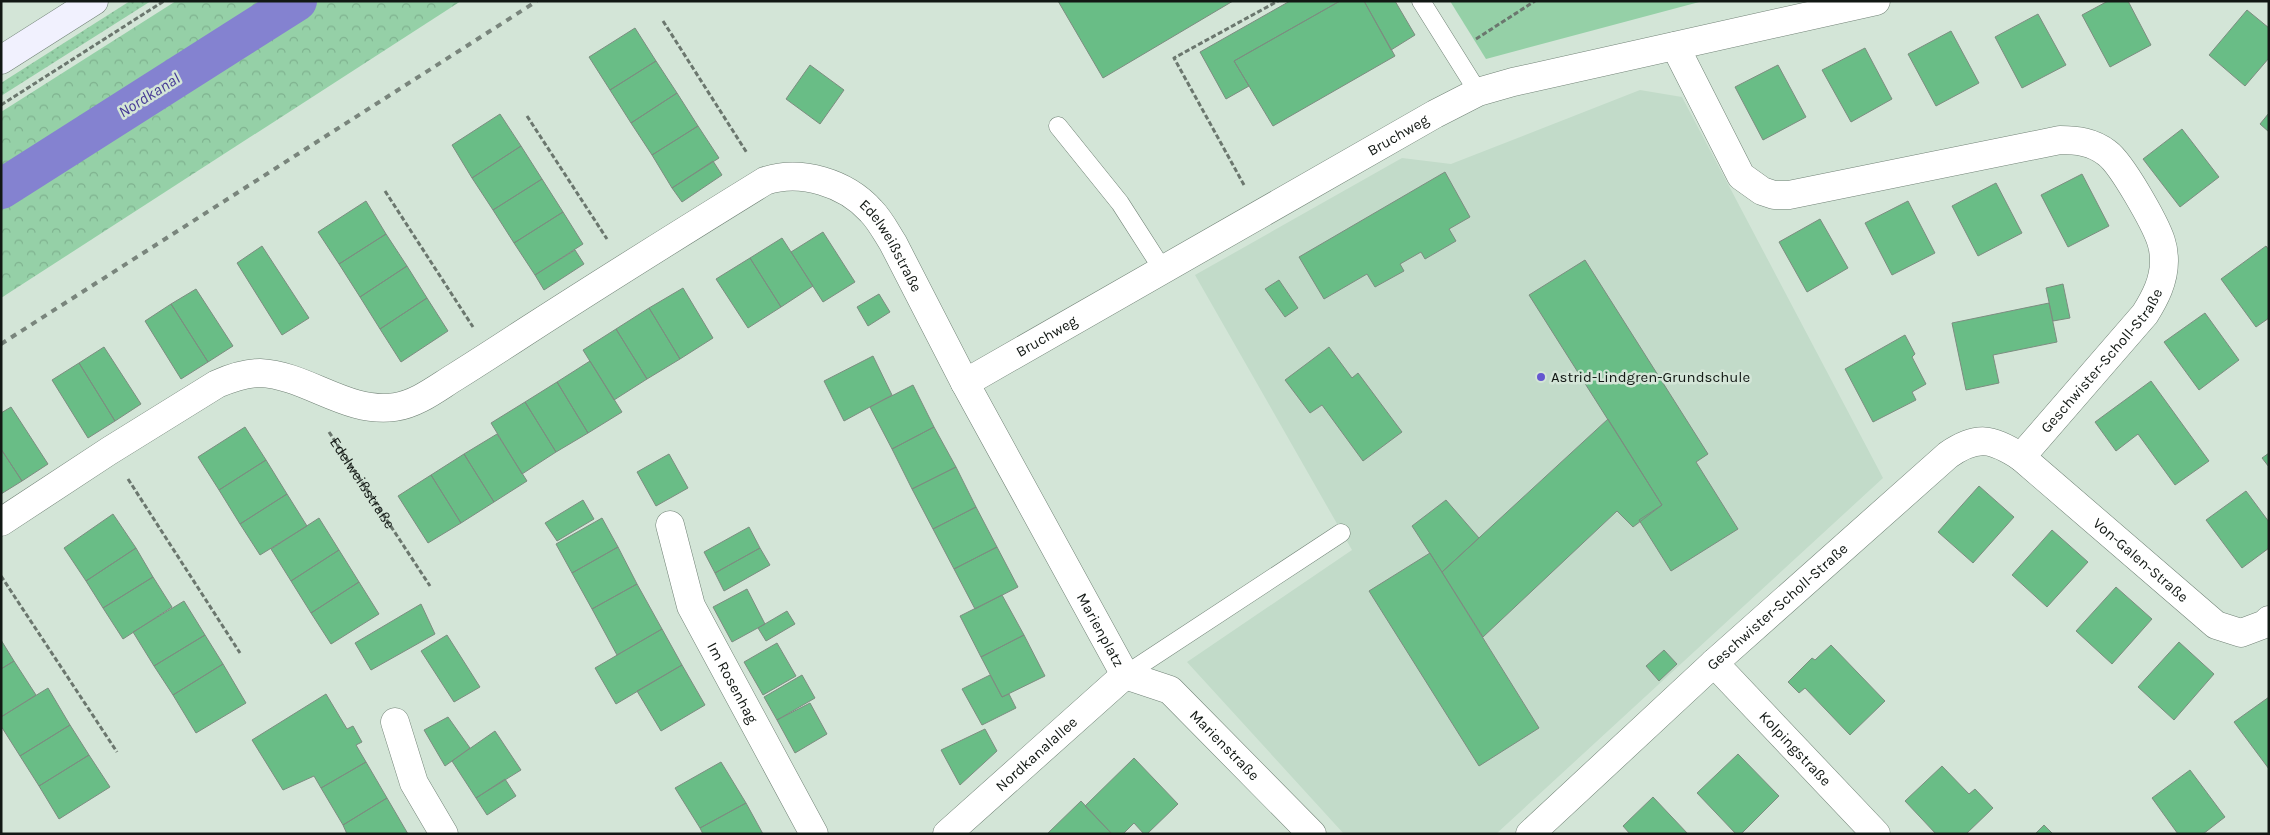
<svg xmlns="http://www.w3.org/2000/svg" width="2270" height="835" font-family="Karla,sans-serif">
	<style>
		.built { fill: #c2dbc9 }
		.grass { fill: url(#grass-dots) }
		.forest { fill: url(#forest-crowns) }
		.park { fill: #95d0a7 }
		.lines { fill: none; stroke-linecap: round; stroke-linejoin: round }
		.canal { stroke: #8482d0; stroke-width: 40 }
		.building { fill: #69bd86; stroke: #7c8d80 }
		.lane-casing { stroke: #718276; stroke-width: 19 }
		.street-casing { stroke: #718276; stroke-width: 29 }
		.secondary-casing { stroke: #718276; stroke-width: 29 }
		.path { stroke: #6b776e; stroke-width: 3; stroke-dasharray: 5 2.5; stroke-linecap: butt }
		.lane { stroke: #fff; stroke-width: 18 }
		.street { stroke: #fff; stroke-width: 28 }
		.secondary { stroke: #f1f1fe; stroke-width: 28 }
		.rail { stroke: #79857c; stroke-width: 4; stroke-dasharray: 6 6; stroke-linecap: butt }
		.poi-dot { fill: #6557d0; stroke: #d3e5d7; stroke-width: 2 }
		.labels { text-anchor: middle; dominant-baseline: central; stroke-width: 5; stroke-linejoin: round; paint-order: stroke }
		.street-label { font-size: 15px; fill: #121814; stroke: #d3e5d7 }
		.poi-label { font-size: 15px; fill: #121814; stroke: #d3e5d7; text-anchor: start }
		.water-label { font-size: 16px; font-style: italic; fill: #453995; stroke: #d3e5d7 }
	</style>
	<defs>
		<pattern id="grass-dots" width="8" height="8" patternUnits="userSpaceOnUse" patternTransform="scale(1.25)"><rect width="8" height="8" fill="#95d0a7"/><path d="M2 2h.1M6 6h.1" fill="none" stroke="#7fb28f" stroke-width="1.8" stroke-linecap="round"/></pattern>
		<pattern id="forest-crowns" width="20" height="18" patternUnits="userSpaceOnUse" patternTransform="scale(1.25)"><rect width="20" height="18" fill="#95d0a7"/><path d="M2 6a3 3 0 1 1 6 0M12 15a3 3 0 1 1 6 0" fill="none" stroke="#7fb28f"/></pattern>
	</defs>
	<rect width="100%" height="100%" fill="#d3e5d7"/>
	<!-- built -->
	<path class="built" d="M 1640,90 L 1682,97 L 1883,478 L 1496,834 L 1344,834 L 1187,662 L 1352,550 L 1195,275 L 1402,158 L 1451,164 Z"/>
	<!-- grass -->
	<path class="grass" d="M 130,1 L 151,1 L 1,96 L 1,83 Z"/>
	<!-- forest -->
	<path class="forest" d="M 176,1 L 461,1 L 1,298 L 1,112 Z"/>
	<!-- park -->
	<path class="park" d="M 1450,1 L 1703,1 L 1486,59 Z"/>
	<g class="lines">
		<!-- canal -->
		<path class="canal" d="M 1,189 L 297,1"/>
	</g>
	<!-- building -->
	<path class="building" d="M 1058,1 L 1233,1 L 1103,78 Z
		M 1290,1 L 1340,1 L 1234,61 L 1249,86 L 1226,99 L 1200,52 Z
		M 1340,1 L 1364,1 L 1395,56 L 1273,126 L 1234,61 Z
		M 1364,1 L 1395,1 L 1415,35 L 1391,50 Z
		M 2108,1 L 2128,1 L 2151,45 L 2110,67 L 2082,15 Z
		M 2247,10 L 2269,28 L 2269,58 L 2245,86 L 2209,55 Z
		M 2038,14 L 2066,65 L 2022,88 L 1995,37 Z
		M 635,28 L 656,61 L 610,90 L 589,57 Z
		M 1951,31 L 1979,83 L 1936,106 L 1908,54 Z
		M 1865,48 L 1892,99 L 1851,122 L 1822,70 Z
		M 656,61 L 677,93 L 631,123 L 610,90 Z
		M 810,65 L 844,90 L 820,124 L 786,99 Z
		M 1778,65 L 1806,117 L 1763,140 L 1735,87 Z
		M 677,93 L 698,126 L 652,155 L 631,123 Z
		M 2269,113 L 2269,132 L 2260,124 Z
		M 500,114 L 521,146 L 472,178 L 452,145 Z
		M 698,126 L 719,158 L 672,188 L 652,155 Z
		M 2182,129 L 2219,177 L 2180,207 L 2143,159 Z
		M 521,146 L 542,179 L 493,210 L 472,178 Z
		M 713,161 L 722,175 L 682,202 L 672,188 Z
		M 1445,172 L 1470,217 L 1449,229 L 1456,241 L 1425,259 L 1421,252 L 1400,264 L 1404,271 L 1375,287 L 1367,274 L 1324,299 L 1299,257 Z
		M 2082,174 L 2109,226 L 2068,247 L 2041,195 Z
		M 542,179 L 563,212 L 514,243 L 493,210 Z
		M 1996,183 L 2022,233 L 1978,256 L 1952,206 Z
		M 366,201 L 386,234 L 339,264 L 318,232 Z
		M 1908,201 L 1935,253 L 1892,275 L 1865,223 Z
		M 563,212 L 583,244 L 535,275 L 514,243 Z
		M 1820,219 L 1848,268 L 1807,292 L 1779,242 Z
		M 823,232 L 855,282 L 823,302 L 791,252 Z
		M 386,234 L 407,266 L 360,297 L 339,264 Z
		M 782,238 L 813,286 L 781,307 L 750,258 Z
		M 262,246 L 309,318 L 282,335 L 237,263 Z
		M 2266,246 L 2269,250 L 2269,318 L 2256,327 L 2221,279 Z
		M 575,250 L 584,264 L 544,290 L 535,275 Z
		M 750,258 L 781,307 L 748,328 L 716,279 Z
		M 1585,260 L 1708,454 L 1696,462 L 1738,529 L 1671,571 L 1639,520 L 1662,505 L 1529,295 Z
		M 407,266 L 427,298 L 380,329 L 360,297 Z
		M 1279,280 L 1298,308 L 1285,317 L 1265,289 Z
		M 2063,284 L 2070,318 L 2053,321 L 2046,288 Z
		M 683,288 L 713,338 L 680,359 L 649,308 Z
		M 196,289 L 233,346 L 208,362 L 171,304 Z
		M 879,294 L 890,312 L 868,326 L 857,307 Z
		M 427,298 L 448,331 L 401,362 L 380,329 Z
		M 2049,303 L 2057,342 L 1993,355 L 1999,383 L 1966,390 L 1952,323 Z
		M 171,304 L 208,362 L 181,379 L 145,321 Z
		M 649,308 L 680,359 L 647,379 L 616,329 Z
		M 2205,313 L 2239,360 L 2199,390 L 2164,342 Z
		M 616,329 L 647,379 L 614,400 L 583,350 Z
		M 1905,335 L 1915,354 L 1912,357 L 1926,384 L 1912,392 L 1916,400 L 1873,422 L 1845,369 Z
		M 104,347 L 141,404 L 115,421 L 79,363 Z
		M 1329,347 L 1352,378 L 1358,373 L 1402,432 L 1363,461 L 1322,405 L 1310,413 L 1285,380 Z
		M 873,356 L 892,395 L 844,421 L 824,381 Z
		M 590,361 L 622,412 L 588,433 L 557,382 Z
		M 79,363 L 115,421 L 88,438 L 52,380 Z
		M 2151,381 L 2209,461 L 2175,485 L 2138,434 L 2116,451 L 2095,422 Z
		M 557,382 L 588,433 L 556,452 L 525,402 Z
		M 913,385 L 934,427 L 892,449 L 870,407 Z
		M 525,402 L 556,452 L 522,474 L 491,423 Z
		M 11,407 L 48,464 L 22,481 L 1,449 L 1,413 Z
		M 1608,419 L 1662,505 L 1633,527 L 1617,511 L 1483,637 L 1442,572 Z
		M 245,427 L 266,460 L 219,490 L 198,457 Z
		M 934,427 L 956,467 L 912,489 L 892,449 Z
		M 497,434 L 527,481 L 494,502 L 464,454 Z
		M 1,449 L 22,481 L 1,494 Z
		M 2269,453 L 2269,467 L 2262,458 Z
		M 464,454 L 494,502 L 461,523 L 431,475 Z
		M 669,454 L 688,488 L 656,506 L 637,472 Z
		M 266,460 L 287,494 L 240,524 L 219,490 Z
		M 956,467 L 976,507 L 933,529 L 912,489 Z
		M 431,475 L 461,523 L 428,543 L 398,496 Z
		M 1979,486 L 2014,517 L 1973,563 L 1938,532 Z
		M 2246,491 L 2269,522 L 2269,548 L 2242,568 L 2206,520 Z
		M 287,494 L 307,526 L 260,555 L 240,524 Z
		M 583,500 L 594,519 L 557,541 L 545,523 Z
		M 1446,500 L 1479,538 L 1442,572 L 1412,526 Z
		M 976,507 L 997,547 L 954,569 L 933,529 Z
		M 113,514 L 136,548 L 86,581 L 64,548 Z
		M 319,518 L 339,550 L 291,581 L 271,549 Z
		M 602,518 L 618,547 L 572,573 L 556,544 Z
		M 749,527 L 760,548 L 715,573 L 704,552 Z
		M 2052,530 L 2088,562 L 2047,607 L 2012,575 Z
		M 618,547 L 637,584 L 592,609 L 572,573 Z
		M 997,547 L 1018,587 L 975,609 L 954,569 Z
		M 136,548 L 153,577 L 103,608 L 86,581 Z
		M 760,548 L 770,565 L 724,591 L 715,573 Z
		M 339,550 L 359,582 L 311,613 L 291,581 Z
		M 1430,553 L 1539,728 L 1479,766 L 1369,591 Z
		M 153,577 L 172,607 L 123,639 L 103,608 Z
		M 359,582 L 379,614 L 331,644 L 311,613 Z
		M 637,584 L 662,629 L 617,655 L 592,609 Z
		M 2116,587 L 2152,619 L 2112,664 L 2076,631 Z
		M 747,589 L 765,624 L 732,642 L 713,607 Z
		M 1002,595 L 1024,635 L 981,657 L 960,616 Z
		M 184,601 L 205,635 L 154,666 L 133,632 Z
		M 421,604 L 435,634 L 371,670 L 355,643 Z
		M 787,611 L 795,624 L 766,641 L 758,628 Z
		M 662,629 L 682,665 L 616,704 L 595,668 Z
		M 205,635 L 223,664 L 173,695 L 154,666 Z
		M 447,635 L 480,687 L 454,702 L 421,651 Z
		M 1024,635 L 1045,676 L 1002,697 L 981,657 Z
		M 1,640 L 14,661 L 1,669 Z
		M 2179,642 L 2214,674 L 2174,720 L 2138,687 Z
		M 777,643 L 796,676 L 763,695 L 744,662 Z
		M 1831,645 L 1885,701 L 1850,735 L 1805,688 L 1799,693 L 1788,682 L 1812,658 L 1815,660 Z
		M 1664,650 L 1677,664 L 1659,681 L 1646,666 Z
		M 14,661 L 36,695 L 1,717 L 1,669 Z
		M 223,664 L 246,703 L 196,733 L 173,695 Z
		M 682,665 L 705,705 L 661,731 L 637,691 Z
		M 802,675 L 815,698 L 777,720 L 764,697 Z
		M 990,675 L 1002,697 L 1009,694 L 1016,708 L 982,725 L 962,689 Z
		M 48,688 L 70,725 L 20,756 L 1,726 L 1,717 Z
		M 326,694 L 347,729 L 353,726 L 362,742 L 356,745 L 366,762 L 321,788 L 314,776 L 283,790 L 252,740 Z
		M 2269,697 L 2269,769 L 2234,722 Z
		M 810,703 L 827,734 L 795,753 L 777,720 Z
		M 448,717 L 470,748 L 445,766 L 424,730 Z
		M 70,725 L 89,755 L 39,786 L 20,756 Z
		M 985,729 L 997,751 L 960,785 L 941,750 Z
		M 495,731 L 521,770 L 476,798 L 452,761 Z
		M 1738,754 L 1779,796 L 1741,834 L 1736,834 L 1697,793 Z
		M 89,755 L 110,787 L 59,819 L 39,786 Z
		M 1134,758 L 1178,804 L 1147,834 L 1144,834 L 1134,823 L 1123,834 L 1112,834 L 1085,806 Z
		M 366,762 L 387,798 L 343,825 L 321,788 Z
		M 721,762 L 746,803 L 700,828 L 675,788 Z
		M 1942,766 L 1969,794 L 1975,789 L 1993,808 L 1966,834 L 1936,834 L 1905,801 Z
		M 2190,770 L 2225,817 L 2203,834 L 2178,834 L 2152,798 Z
		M 505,779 L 516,796 L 487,815 L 476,798 Z
		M 1653,797 L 1688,834 L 1630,834 L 1623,826 Z
		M 387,798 L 408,834 L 347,834 L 343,825 Z
		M 1081,801 L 1112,834 L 1047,834 Z
		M 746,803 L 763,834 L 703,834 L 700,828 Z
		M 2044,825 L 2053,834 L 2035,834 Z"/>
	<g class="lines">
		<!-- lane casing -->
		<g class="lane-casing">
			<path id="lane" d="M 1421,1 L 1478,92
				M 1058,126 L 1120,203 L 1163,270
				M 1125,675 L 1341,533"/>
		</g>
		<!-- street casing -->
		<g class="street-casing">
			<g id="street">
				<path id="s2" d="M 965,383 L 1435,114 L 1478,92 L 1513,82 L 1876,1"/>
				<path id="s3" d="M 2021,457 L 2216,625 L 2241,633 L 2265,624 L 2269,620"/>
				<path id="s4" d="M 1,522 L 109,451 L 217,384 C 231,378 245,373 260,373 C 307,375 346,414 395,407 C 417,404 437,388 455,377 C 479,362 502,347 525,332 C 604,281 684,231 765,181 C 801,169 846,183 871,211 C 880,220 886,232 893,243 L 965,383 L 1125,675"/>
				<path id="s5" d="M 670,525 L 691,606 L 814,834"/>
				<path id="s6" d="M 1714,663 L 1876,834"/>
				<path id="s7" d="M 1125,675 L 1170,690 L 1312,834"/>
				<path d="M 395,722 L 414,783 L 444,834"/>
				<path id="s8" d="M 947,834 L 1125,675"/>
				<path id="s9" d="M 1530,834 L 1714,663 L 1948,455 C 1977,435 1992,438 2021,457 L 2145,314 C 2155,298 2164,281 2164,261 C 2164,255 2163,247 2161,241 C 2155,223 2122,164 2107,153 C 2093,142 2077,140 2060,140 L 1789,195 L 1774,195 L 1762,191 L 1741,176 L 1675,46"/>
			</g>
		</g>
		<!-- secondary casing -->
		<g class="secondary-casing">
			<path id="secondary" d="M 1,60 L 94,1"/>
		</g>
		<!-- path -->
		<g class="path">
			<path d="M 663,21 L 747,153"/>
			<path d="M 1476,39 L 1535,1"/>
			<path d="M 1,105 L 164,1"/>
			<path d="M 527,116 L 607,239"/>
			<path d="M 1244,185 L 1174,58 L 1278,1"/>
			<path d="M 385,191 L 473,327"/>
			<path id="s1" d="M 329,432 L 430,586"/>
			<path d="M 128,479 L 240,653"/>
			<path d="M 1,576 L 117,752"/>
		</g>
		<!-- lane -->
		<use href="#lane" class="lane"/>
		<!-- street -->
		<use href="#street" class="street"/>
		<!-- secondary -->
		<use href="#secondary" class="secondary"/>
		<!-- rail -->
		<path class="rail" d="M 1,344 L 537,1"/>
	</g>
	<!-- markers -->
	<circle class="poi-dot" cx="1541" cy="377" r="5"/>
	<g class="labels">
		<!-- street labels -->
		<g class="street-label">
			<text stroke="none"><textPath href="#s2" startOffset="499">Bruchweg</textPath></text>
			<text stroke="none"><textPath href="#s4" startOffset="1032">Edelweißstraße</textPath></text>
			<text stroke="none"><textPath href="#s2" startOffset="94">Bruchweg</textPath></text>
			<text stroke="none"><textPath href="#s9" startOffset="770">Geschwister-Scholl-Straße</textPath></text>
			<text stroke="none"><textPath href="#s1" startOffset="61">Edelweißstraße</textPath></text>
			<text stroke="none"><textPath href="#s3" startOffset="158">Von-Galen-Straße</textPath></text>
			<text stroke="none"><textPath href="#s9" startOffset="336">Geschwister-Scholl-Straße</textPath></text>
			<text stroke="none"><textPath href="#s4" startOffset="1470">Marienplatz</textPath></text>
			<text stroke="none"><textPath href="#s5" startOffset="171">Im Rosenhag</textPath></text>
			<text stroke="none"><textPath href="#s7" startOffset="125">Marienstraße</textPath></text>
			<text stroke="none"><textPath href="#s6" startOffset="118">Kolpingstraße</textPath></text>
			<text stroke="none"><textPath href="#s8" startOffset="120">Nordkanalallee</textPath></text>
		</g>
		<!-- poi labels -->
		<g class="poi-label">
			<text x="1551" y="377">Astrid-Lindgren-Grundschule</text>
		</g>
		<!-- water labels -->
		<g class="water-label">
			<text transform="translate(149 95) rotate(-32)">Nordkanal</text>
		</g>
	</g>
	<!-- border -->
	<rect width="2270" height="835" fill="none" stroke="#121814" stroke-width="5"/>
</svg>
